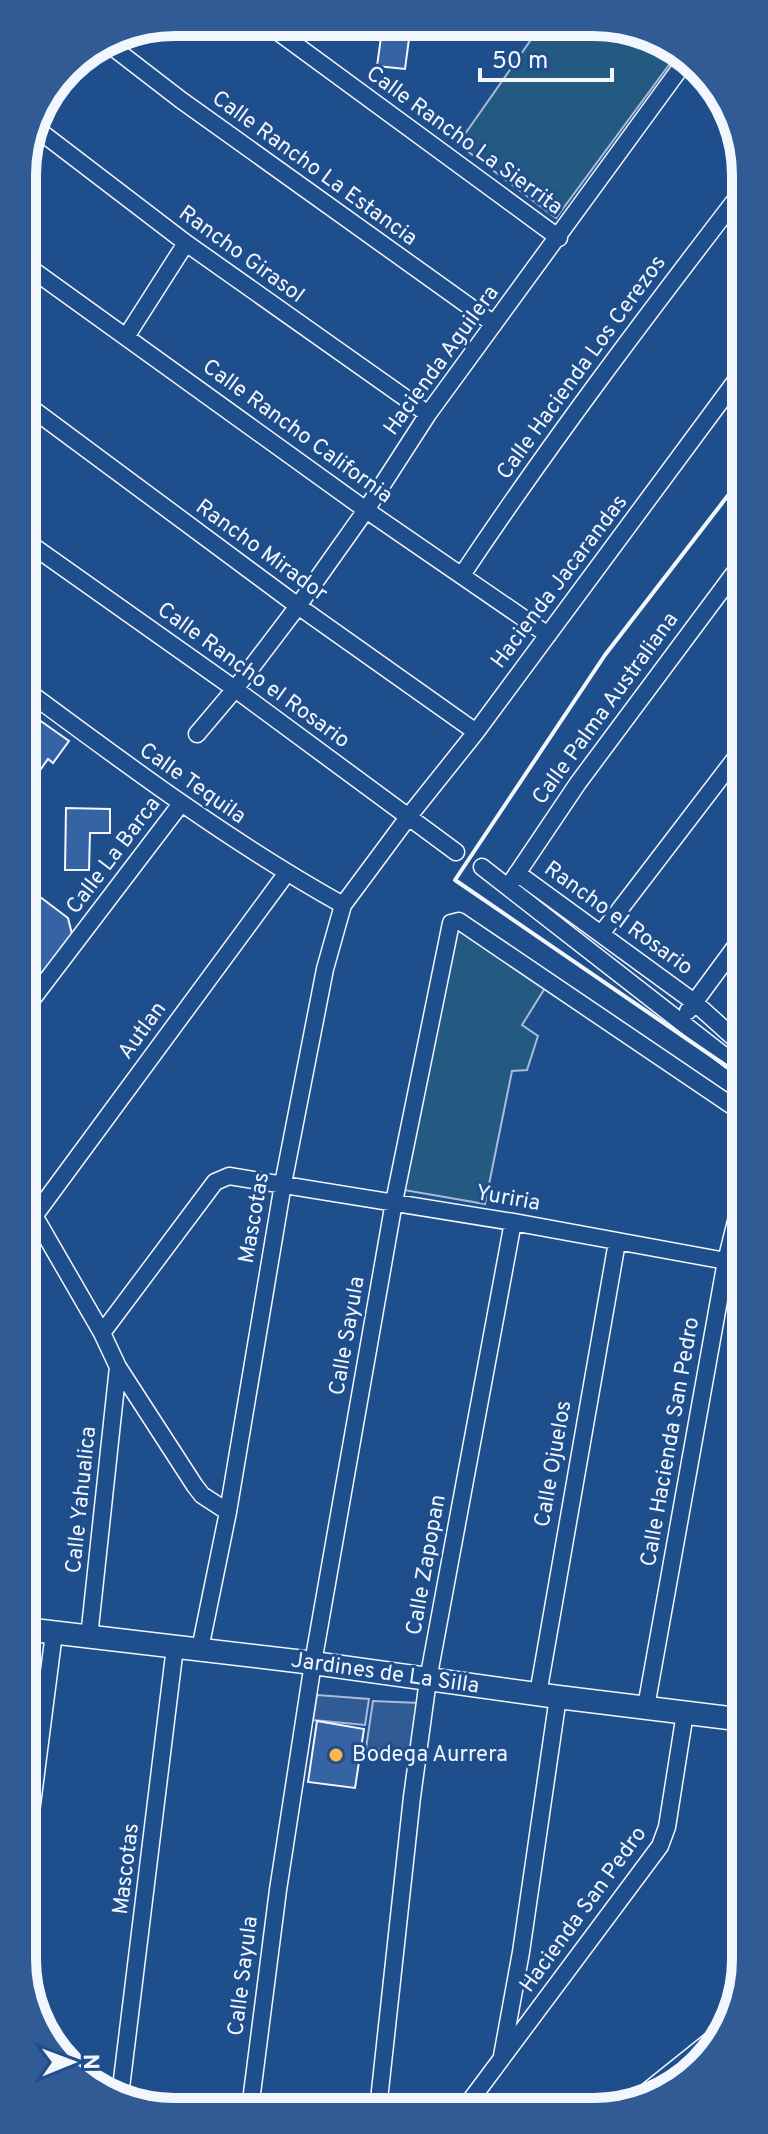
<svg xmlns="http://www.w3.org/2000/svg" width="768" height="2134" font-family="Overpass,sans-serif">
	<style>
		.green { fill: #245a82; stroke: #a8bbd7; stroke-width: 2 }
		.parking { fill: #305b95; stroke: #a8bbd7; stroke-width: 2 }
		.building { fill: #3563a3; stroke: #f2f6ff; stroke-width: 2 }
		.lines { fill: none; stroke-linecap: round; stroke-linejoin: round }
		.street-casing { stroke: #f2f6ff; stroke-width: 19 }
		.secondary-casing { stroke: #f2f6ff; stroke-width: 25 }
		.street { stroke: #1f4e8c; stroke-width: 16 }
		.secondary { stroke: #1f4e8c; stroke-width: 22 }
		.wall { stroke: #f2f6ff; stroke-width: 4 }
		.poi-dot { fill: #ffb74d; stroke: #1f4e8c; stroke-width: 3 }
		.labels { text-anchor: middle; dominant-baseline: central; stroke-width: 6; stroke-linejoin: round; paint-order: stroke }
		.street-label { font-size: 22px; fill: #f2f6ff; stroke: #1f4e8c }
		.poi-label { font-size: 22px; fill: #f2f6ff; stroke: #1f4e8c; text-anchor: start }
		.rim { fill: none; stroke: #f2f6ff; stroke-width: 10 }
	</style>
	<rect width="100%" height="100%" fill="#1f4e8c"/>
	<!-- green -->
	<path class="green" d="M 542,24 L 623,25 L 677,54 L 556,218 L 458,144 Z
		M 459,929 L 545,988 L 522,1025 L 538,1036 L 527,1070 L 512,1071 L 485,1204 L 404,1190 L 455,934 Z"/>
	<!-- parking -->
	<path class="parking" d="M 317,1695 L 369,1699 L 365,1725 L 313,1720 Z
		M 373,1701 L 419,1703 L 414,1752 L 366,1748 Z"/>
	<!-- building -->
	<path class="building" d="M 383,23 L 411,24 L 405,69 L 377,66 Z
		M 35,717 L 69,741 L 53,763 L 48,759 L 23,794 L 23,734 Z
		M 66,808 L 110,809 L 110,833 L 90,833 L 89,870 L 65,870 Z
		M 23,884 L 68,918 L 72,934 L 36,983 L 24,973 Z
		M 317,1721 L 364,1729 L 355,1788 L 308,1782 Z"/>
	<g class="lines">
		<!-- street casing -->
		<g class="street-casing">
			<path id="street" d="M 266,23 L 559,238
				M 111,46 L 181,100 L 494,324
				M 33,126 L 186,243 L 428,414
				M 23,263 L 366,510 L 548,635
				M 126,337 L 186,243
				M 23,402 L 298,606 L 476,732
				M 23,539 L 235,689 L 456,852
				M 462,575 C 550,443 646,316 743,190
				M 23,688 C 127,765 230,842 343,905
				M 197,734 L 235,689 L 298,606 L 366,510 L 428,414 L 687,59
				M 482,867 L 731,1061
				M 517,873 L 694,1002 L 744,1047
				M 508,887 L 578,783 L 744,560
				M 601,934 L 744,747
				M 24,1010 L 180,805
				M 688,1011 L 744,935
				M 24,1198 L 102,1333 L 118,1367 L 195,1486 L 202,1495 L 228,1512
				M 35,1215 L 286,874
				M 102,1333 L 215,1182 L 229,1176 L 513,1222 L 726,1261
				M 89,1637 L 118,1367
				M 200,1649 L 228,1512 L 283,1184 L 325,969 L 343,905 L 409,816 L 476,732 L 743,371
				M 538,1694 L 617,1242
				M 646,1707 L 726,1261 L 745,1185
				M 25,1859 L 54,1633
				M 502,2056 L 521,1952 L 558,1697
				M 120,2096 L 175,1647
				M 250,2109 L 278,1890 L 313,1663 L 394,1202 L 451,923 L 459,921 L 744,1114
				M 378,2109 L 412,1797 L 428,1680 L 513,1222
				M 464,2109 L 660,1846 L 667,1827 L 685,1713"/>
		</g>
		<!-- secondary casing -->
		<g class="secondary-casing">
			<path id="secondary" d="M 25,1629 L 313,1663 L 558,1697 L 745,1720
				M 646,2096 L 716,2040"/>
		</g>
		<!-- street -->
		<use href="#street" class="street"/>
		<!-- secondary -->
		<use href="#secondary" class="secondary"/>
		<!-- wall -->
		<path class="wall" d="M 743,476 L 605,655 L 455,880 L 744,1078"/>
	</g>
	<!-- markers -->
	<circle class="poi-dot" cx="336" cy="1755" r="8"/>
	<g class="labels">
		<!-- street labels -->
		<g class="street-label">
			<text transform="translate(464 141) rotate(36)">Calle Rancho La Sierrita</text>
			<text transform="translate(314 169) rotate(36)">Calle Rancho La Estancia</text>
			<text transform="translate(241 255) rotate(36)">Rancho Girasol</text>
			<text transform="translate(442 361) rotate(-54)">Hacienda Aguilera</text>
			<text transform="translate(582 368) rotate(-54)">Calle Hacienda Los Cerezos</text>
			<text transform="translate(297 432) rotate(36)">Calle Rancho California</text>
			<text transform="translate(261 551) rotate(36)">Rancho Mirador</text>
			<text transform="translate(560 582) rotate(-53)">Hacienda Jacarandas</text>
			<text transform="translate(253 676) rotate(36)">Calle Rancho el Rosario</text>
			<text transform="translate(606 709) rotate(-54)">Calle Palma Australiana</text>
			<text transform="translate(192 784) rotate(35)">Calle Tequila</text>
			<text transform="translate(114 856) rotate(-53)">Calle La Barca</text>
			<text transform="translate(618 919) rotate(36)">Rancho el Rosario</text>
			<text transform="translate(143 1031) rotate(-54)">Autlan</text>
			<text transform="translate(508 1199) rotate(10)">Yuriria</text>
			<text transform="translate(255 1218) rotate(-80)">Mascotas</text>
			<text transform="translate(348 1336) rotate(-80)">Calle Sayula</text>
			<text transform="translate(671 1442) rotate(-80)">Calle Hacienda San Pedro</text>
			<text transform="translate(554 1464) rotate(-80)">Calle Ojuelos</text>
			<text transform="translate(82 1500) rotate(-84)">Calle Yahualica</text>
			<text transform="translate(427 1565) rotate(-80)">Calle Zapopan</text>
			<text transform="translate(385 1674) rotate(8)">Jardines de La Silla</text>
			<text transform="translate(127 1869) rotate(-83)">Mascotas</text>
			<text transform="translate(584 1910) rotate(-54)">Hacienda San Pedro</text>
			<text transform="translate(244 1976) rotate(-83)">Calle Sayula</text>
		</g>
		<!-- poi labels -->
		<g class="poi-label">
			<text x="352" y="1755">Bodega Aurrera</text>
		</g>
	</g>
	<!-- crop -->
	<path d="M0 0H768V2134H0ZM175 36H593A139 139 0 0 1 732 175V1959A139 139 0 0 1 593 2098H175A139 139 0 0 1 36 1959V175A139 139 0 0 1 175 36Z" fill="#305b95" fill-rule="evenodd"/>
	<path class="rim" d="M175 36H593A139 139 0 0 1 732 175V1959A139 139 0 0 1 593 2098H175A139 139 0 0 1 36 1959V175A139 139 0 0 1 175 36Z"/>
	<!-- north arrow -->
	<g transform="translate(72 2062) rotate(89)" stroke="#1f4e8c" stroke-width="6" paint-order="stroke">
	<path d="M0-6L14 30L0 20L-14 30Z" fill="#f2f6ff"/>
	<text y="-12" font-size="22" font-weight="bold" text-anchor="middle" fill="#f2f6ff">N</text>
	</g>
	<!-- scale -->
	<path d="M480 68v12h132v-12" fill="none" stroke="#f2f6ff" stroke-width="4"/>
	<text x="492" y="68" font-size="24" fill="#f2f6ff" stroke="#1f4e8c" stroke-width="6" paint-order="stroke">50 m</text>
</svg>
